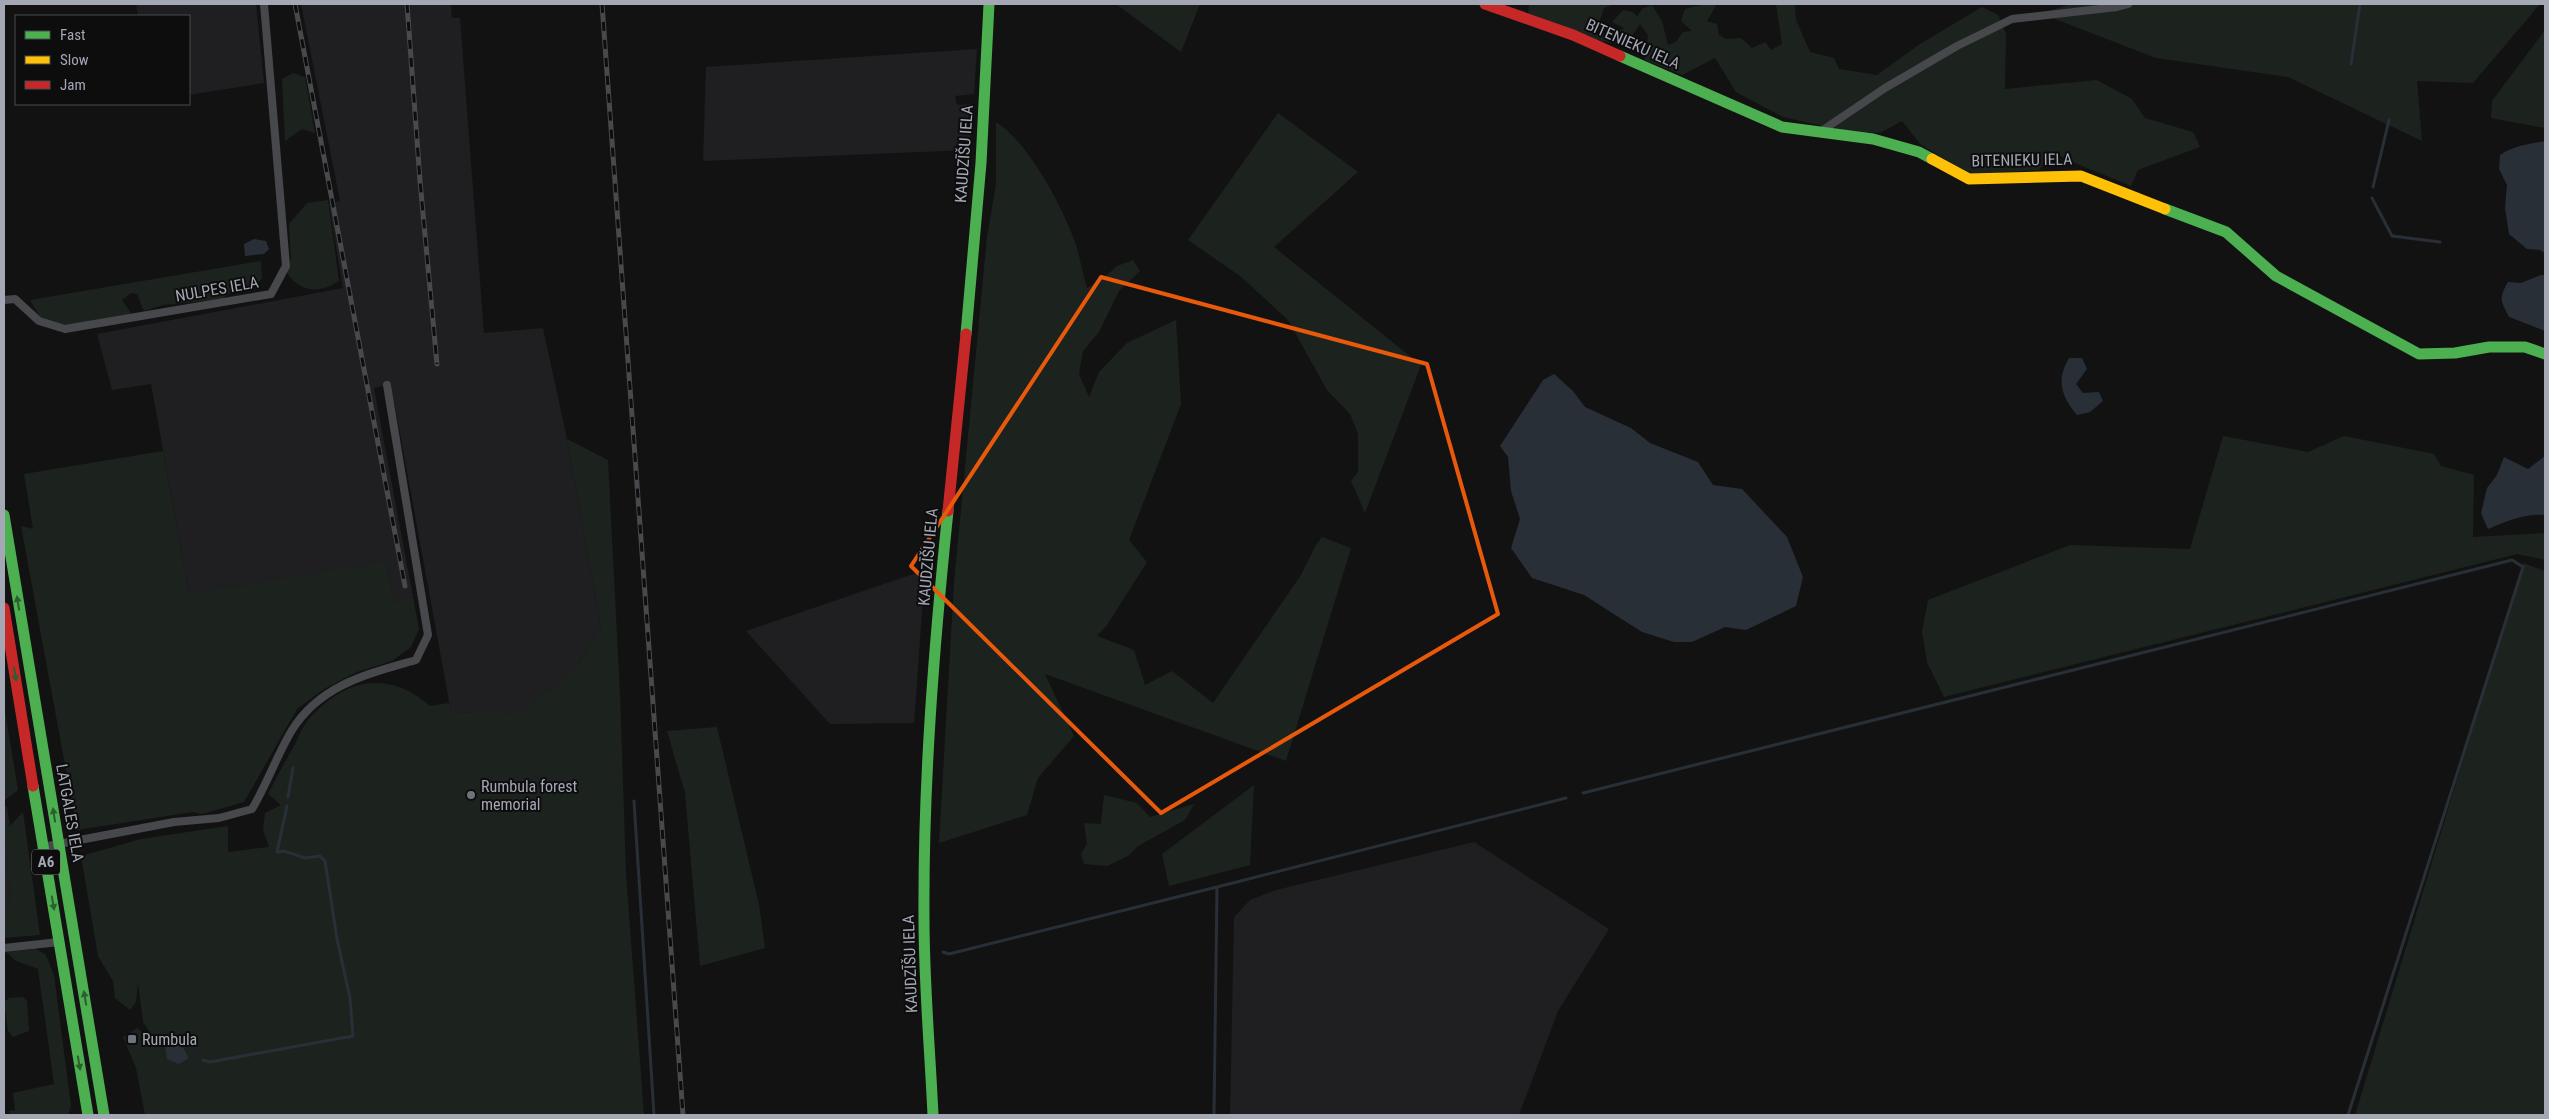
<svg xmlns="http://www.w3.org/2000/svg" width="2549" height="1119" font-family="'Roboto Condensed',sans-serif">
	<style>
		.built { fill: #1f1f21 }
		.green { fill: #1c231e }
		.water { fill: #292f36 }
		.lines { fill: none; stroke-linecap: round; stroke-linejoin: round }
		.stream { stroke: #292f36; stroke-width: 3 }
		.street { stroke: #47484b; stroke-width: 8 }
		.fast { stroke: #4caf50; stroke-width: 11 }
		.slow { stroke: #ffc107; stroke-width: 11 }
		.jam { stroke: #c62828; stroke-width: 11 }
		.rail-casing { stroke: #48494c; stroke-width: 5 }
		.rail { stroke: #0d0d0e; stroke-width: 3; stroke-dasharray: 9; stroke-linecap: butt }
		.oneway { fill: #2c5e2f }
		.marked { fill: none; stroke: #e8590c; stroke-width: 4; stroke-linejoin: round }
		.poi-dot { fill: #71737c; stroke: #0d0d0e; stroke-width: 2 }
		.labels { text-anchor: middle; dominant-baseline: central; stroke-width: 4; stroke-linejoin: round; paint-order: stroke }
		.shield { fill: #0d0d0e; stroke: #777982; stroke-width: 1 }
		.shield-label { font-size: 15px; font-weight: bold; fill: #a4a7b4 }
		.street-label { font-size: 16px; fill: #a4a7b4; stroke: #0d0d0e }
		.poi-label { font-size: 16px; fill: #a4a7b4; stroke: #0d0d0e; text-anchor: start }
	</style>
	<rect width="100%" height="100%" fill="#121213"/>
	<!-- built -->
	<path class="built" d="M 136,4 L 256,4 L 264,83 L 189,95 L 189,16 L 138,16 Z
		M 301,4 L 451,4 L 452,18 L 460,18 L 484,333 L 543,328 L 567,439 L 601,628 L 573,671 L 519,715 L 451,712 L 391,384 L 374,388 L 413,597 L 394,601 L 386,563 L 189,593 L 151,384 L 112,390 L 97,334 L 343,288 L 329,204 L 340,201 Z
		M 977,49 L 974,94 L 955,96 L 957,105 L 973,104 L 969,150 L 703,161 L 706,67 Z
		M 925,570 L 914,723 L 830,724 L 746,631 Z
		M 7,806 L 21,904 L 4,925 L 4,807 Z
		M 1474,842 L 1609,929 L 1558,1011 L 1519,1115 L 1230,1115 L 1234,917 L 1250,900 L 1276,890 Z"/>
	<!-- green -->
	<path class="green" d="M 1116,4 L 1200,4 L 1181,52 Z
		M 1529,4 L 1614,4 L 1604,8 L 1599,23 L 1600,28 L 1594,35 L 1618,31 L 1624,28 L 1612,22 L 1623,10 L 1633,12 L 1637,17 L 1642,9 L 1652,5 L 1662,21 L 1668,45 L 1676,42 L 1683,32 L 1692,31 L 1681,21 L 1685,9 L 1705,4 L 1717,4 L 1707,21 L 1717,24 L 1719,35 L 1726,39 L 1741,38 L 1752,48 L 1765,42 L 1771,50 L 1782,44 L 1776,4 L 1795,4 L 1796,20 L 1810,52 L 1834,58 L 1839,69 L 1877,75 L 1920,44 L 1982,7 L 1998,15 L 2006,34 L 2005,89 L 2097,80 L 2132,99 L 2145,118 L 2193,132 L 2200,147 L 2138,170 L 2131,186 L 2075,163 L 2055,153 L 2039,170 L 1971,175 L 1920,144 L 1902,121 L 1880,133 L 1845,131 L 1783,117 L 1736,92 L 1715,58 L 1682,75 L 1645,60 L 1648,35 L 1640,24 L 1626,45 L 1587,39 L 1528,16 Z
		M 2070,4 L 2540,4 L 2473,83 L 2417,81 L 2422,141 L 2288,77 L 2156,58 L 2042,14 Z
		M 2545,30 L 2545,128 L 2491,118 L 2492,101 Z
		M 293,73 L 305,77 L 315,133 L 302,129 L 285,141 L 282,79 Z
		M 1278,113 L 1358,172 L 1274,247 L 1421,365 L 1365,513 L 1351,481 L 1358,472 L 1358,434 L 1350,414 L 1327,390 L 1288,320 L 1240,276 L 1188,240 Z
		M 996,122 C 1029,143 1060,203 1074,239 C 1080,255 1082,272 1087,288 L 1099,282 L 1117,266 L 1133,260 L 1140,271 L 1119,291 L 1099,332 L 1083,351 L 1079,374 L 1089,397 L 1099,372 L 1127,343 L 1176,320 L 1181,404 L 1129,540 L 1147,562 L 1107,625 L 1097,636 L 1134,650 L 1145,685 L 1172,671 L 1213,703 L 1301,575 L 1316,545 L 1322,537 L 1351,548 L 1286,761 L 1045,674 L 1074,736 L 1038,778 L 1027,815 L 939,843 L 954,583 L 987,237 L 996,184 Z
		M 328,200 L 339,281 C 319,294 300,292 287,273 L 291,259 L 289,224 L 307,203 Z
		M 261,261 L 262,279 L 249,289 L 232,291 L 222,299 L 163,305 L 144,311 L 137,294 L 131,293 L 122,300 L 131,313 L 126,317 L 63,326 L 41,318 L 30,300 Z
		M 2223,436 L 2308,452 L 2344,436 L 2434,454 L 2441,466 L 2474,475 L 2473,537 L 2545,533 L 2545,560 L 2517,554 L 1944,697 L 1927,662 L 1922,631 L 1928,600 L 2070,545 L 2190,549 Z
		M 567,439 L 608,460 L 620,694 L 626,874 L 644,1115 L 145,1115 L 136,1068 L 123,1037 L 137,1028 L 156,1042 L 143,1022 L 138,983 L 136,1002 L 130,1010 L 115,998 L 113,981 L 98,956 L 81,856 L 141,839 L 228,826 L 228,852 L 269,847 L 263,830 L 265,813 L 281,805 L 268,794 C 276,778 285,762 294,746 C 298,738 302,727 309,719 C 344,679 388,669 430,706 L 449,703 L 451,712 L 519,714 L 573,671 L 601,628 Z
		M 163,451 L 189,593 L 386,562 L 394,601 L 413,597 L 419,629 L 411,647 L 392,661 L 357,672 L 324,689 L 297,709 L 244,802 L 202,814 L 193,812 L 77,830 L 21,526 L 33,529 L 24,474 Z
		M 2523,563 L 2545,571 L 2545,1115 L 2355,1115 Z
		M 4,705 L 18,790 L 4,801 Z
		M 717,727 L 759,905 L 765,948 L 700,966 L 685,793 L 667,731 Z
		M 1254,785 L 1250,865 L 1169,886 L 1162,854 Z
		M 1104,795 L 1137,803 L 1150,817 L 1194,804 L 1185,820 L 1138,846 L 1128,856 L 1107,866 L 1084,864 L 1081,854 L 1087,844 L 1084,823 L 1101,824 Z
		M 23,812 L 40,935 L 4,938 L 4,911 L 12,897 L 4,832 Z
		M 36,949 L 46,955 L 54,975 L 71,1106 L 68,1115 L 11,1115 L 9,1111 L 15,1110 L 13,1093 L 54,1084 L 38,969 L 16,961 L 6,952 Z
		M 23,997 L 27,1001 L 29,1031 L 13,1037 L 8,1031 L 4,1002 L 9,998 Z"/>
	<!-- water -->
	<path class="water" d="M 2545,141 L 2545,253 L 2540,250 L 2527,249 L 2509,234 L 2505,208 L 2507,185 L 2499,169 L 2500,155 C 2513,146 2529,144 2545,141 Z
		M 254,239 L 266,241 L 269,249 L 264,254 L 245,256 L 244,244 Z
		M 2541,275 L 2545,275 L 2545,331 L 2509,317 C 2501,301 2498,299 2508,282 L 2521,283 Z
		M 2069,358 L 2082,358 L 2087,369 L 2076,384 L 2083,393 L 2099,392 L 2103,401 L 2090,412 L 2077,415 C 2061,396 2056,380 2069,358 Z
		M 1554,374 L 1573,391 L 1585,407 L 1631,428 L 1650,443 L 1698,462 L 1713,485 L 1742,489 L 1787,537 L 1803,577 L 1796,606 L 1746,630 L 1725,627 L 1692,642 L 1674,642 L 1642,632 L 1584,595 L 1532,578 L 1511,548 L 1520,519 L 1511,491 L 1508,457 L 1500,446 L 1543,380 Z
		M 2545,456 L 2545,515 C 2526,513 2506,521 2488,529 L 2481,513 L 2487,488 L 2497,475 L 2504,457 L 2528,469 Z
		M 175,1043 L 184,1049 L 189,1058 L 179,1064 L 167,1059 L 165,1045 Z"/>
	<g class="lines">
		<!-- stream -->
		<path class="stream" d="M 2351,64 L 2360,4
			M 2373,187 L 2389,120
			M 2372,198 L 2392,236 L 2440,242
			M 1583,793 L 2512,560 L 2523,567 L 2348,1115
			M 288,797 L 293,768
			M 634,801 L 654,1115
			M 943,952 L 949,954 L 1217,887
			M 203,1060 L 210,1062 L 353,1036 L 350,998 L 337,939 L 325,861 L 320,856 L 305,858 L 284,851 L 277,852 L 287,806
			M 1214,1115 L 1217,887 L 1566,798"/>
		<!-- street -->
		<path class="street" d="M 1820,132 L 1885,88 L 1957,46 L 2012,19 L 2117,7 L 2128,4
			M 4,300 L 15,299 L 39,321 L 65,329 L 271,294 L 286,266 L 264,4
			M 43,847 L 174,822 L 219,818 L 252,809 C 267,784 277,755 292,730 C 321,684 368,674 416,660 L 428,635 L 387,385
			M 4,948 L 59,942"/>
		<!-- fast -->
		<path class="fast" d="M 1620,56 L 1782,127 L 1873,139 L 1919,152 L 1932,159
			M 2165,209 L 2226,232 L 2276,276 L 2419,354 L 2455,353 L 2489,347 L 2525,347 L 2545,354
			M 966,334 L 981,163 L 989,4
			M 4,515 L 104,1115
			M 33,786 L 88,1115
			M 933,1115 C 930,1050 924,984 924,919 C 923,783 934,646 948,511"/>
		<!-- slow -->
		<path class="slow" d="M 1932,159 L 1969,179 L 2081,176 L 2165,209"/>
		<!-- jam -->
		<path class="jam" d="M 1485,4 L 1573,35 L 1620,56
			M 948,511 L 966,334
			M 4,608 L 33,786"/>
		<!-- rail casing -->
		<g class="rail-casing">
			<path id="rail" d="M 295,4 L 405,586
				M 407,4 L 420,181 L 437,364
				M 602,4 L 683,1115"/>
		</g>
		<!-- rail -->
		<use href="#rail" class="rail"/>
	</g>
	<!-- one-way arrows -->
	<defs><path id="oneway-solid" d="M-6-.8H1V-3.2L6.5 0L1 3.2V.8H-6Z" transform="scale(1.25)"/></defs>
	<g class="oneway">
		<use href="#oneway-solid" transform="translate(18 603) rotate(-99)"/>
		<use href="#oneway-solid" transform="translate(15 674) rotate(81)"/>
		<use href="#oneway-solid" transform="translate(54 815) rotate(-99)"/>
		<use href="#oneway-solid" transform="translate(53 903) rotate(80)"/>
		<use href="#oneway-solid" transform="translate(85 998) rotate(-100)"/>
		<use href="#oneway-solid" transform="translate(79 1063) rotate(80)"/>
	</g>
	<!-- marked area -->
	<path class="marked" d="M 1101,277 L 1427,364 L 1498,614 L 1161,813 L 911,566 Z"/>
	<!-- markers -->
	<g class="poi-dot">
		<circle cx="471" cy="795" r="5"/>
		<rect x="127" y="1034" width="10" height="10" rx="2.5"/>
	</g>
	<g class="labels">
		<!-- shield labels -->
		<rect class="shield" x="32" y="849.5" width="28" height="25" rx="4"/>
		<g class="shield-label">
			<text x="46" y="862">A6</text>
		</g>
		<!-- street labels -->
		<g class="street-label">
			<text transform="translate(1633 44) rotate(24)">BITENIEKU IELA</text>
			<text transform="translate(964 154) rotate(-86)">KAUDZĪŠU IELA</text>
			<text transform="translate(2022 160) rotate(-1)">BITENIEKU IELA</text>
			<text transform="translate(217 289) rotate(-10)">NULPES IELA</text>
			<text transform="translate(928 557) rotate(-85)">KAUDZĪŠU IELA</text>
			<text transform="translate(70 813) rotate(80)">LATGALES IELA</text>
			<text transform="translate(910 964) rotate(-92)">KAUDZĪŠU IELA</text>
		</g>
		<!-- poi labels -->
		<g class="poi-label">
			<text x="481" y="786">Rumbula forest<tspan x="481" dy="18">memorial</tspan></text>
			<text x="142" y="1039">Rumbula</text>
		</g>
	</g>
	<!-- border -->
	<rect width="2549" height="1119" fill="none" stroke="#a4a7b4" stroke-width="10"/>
	<!-- legend -->
	<rect x="15" y="15" width="175" height="90" fill="#0d0d0e" stroke="#494b50"/>
	<rect x="25" y="31" width="25" height="8" fill="#4caf50" stroke="#494b50"/>
	<text x="60" y="40" font-size="15" fill="#a4a7b4">Fast</text>
	<rect x="25" y="56" width="25" height="8" fill="#ffc107" stroke="#494b50"/>
	<text x="60" y="65" font-size="15" fill="#a4a7b4">Slow</text>
	<rect x="25" y="81" width="25" height="8" fill="#c62828" stroke="#494b50"/>
	<text x="60" y="90" font-size="15" fill="#a4a7b4">Jam</text>
</svg>
